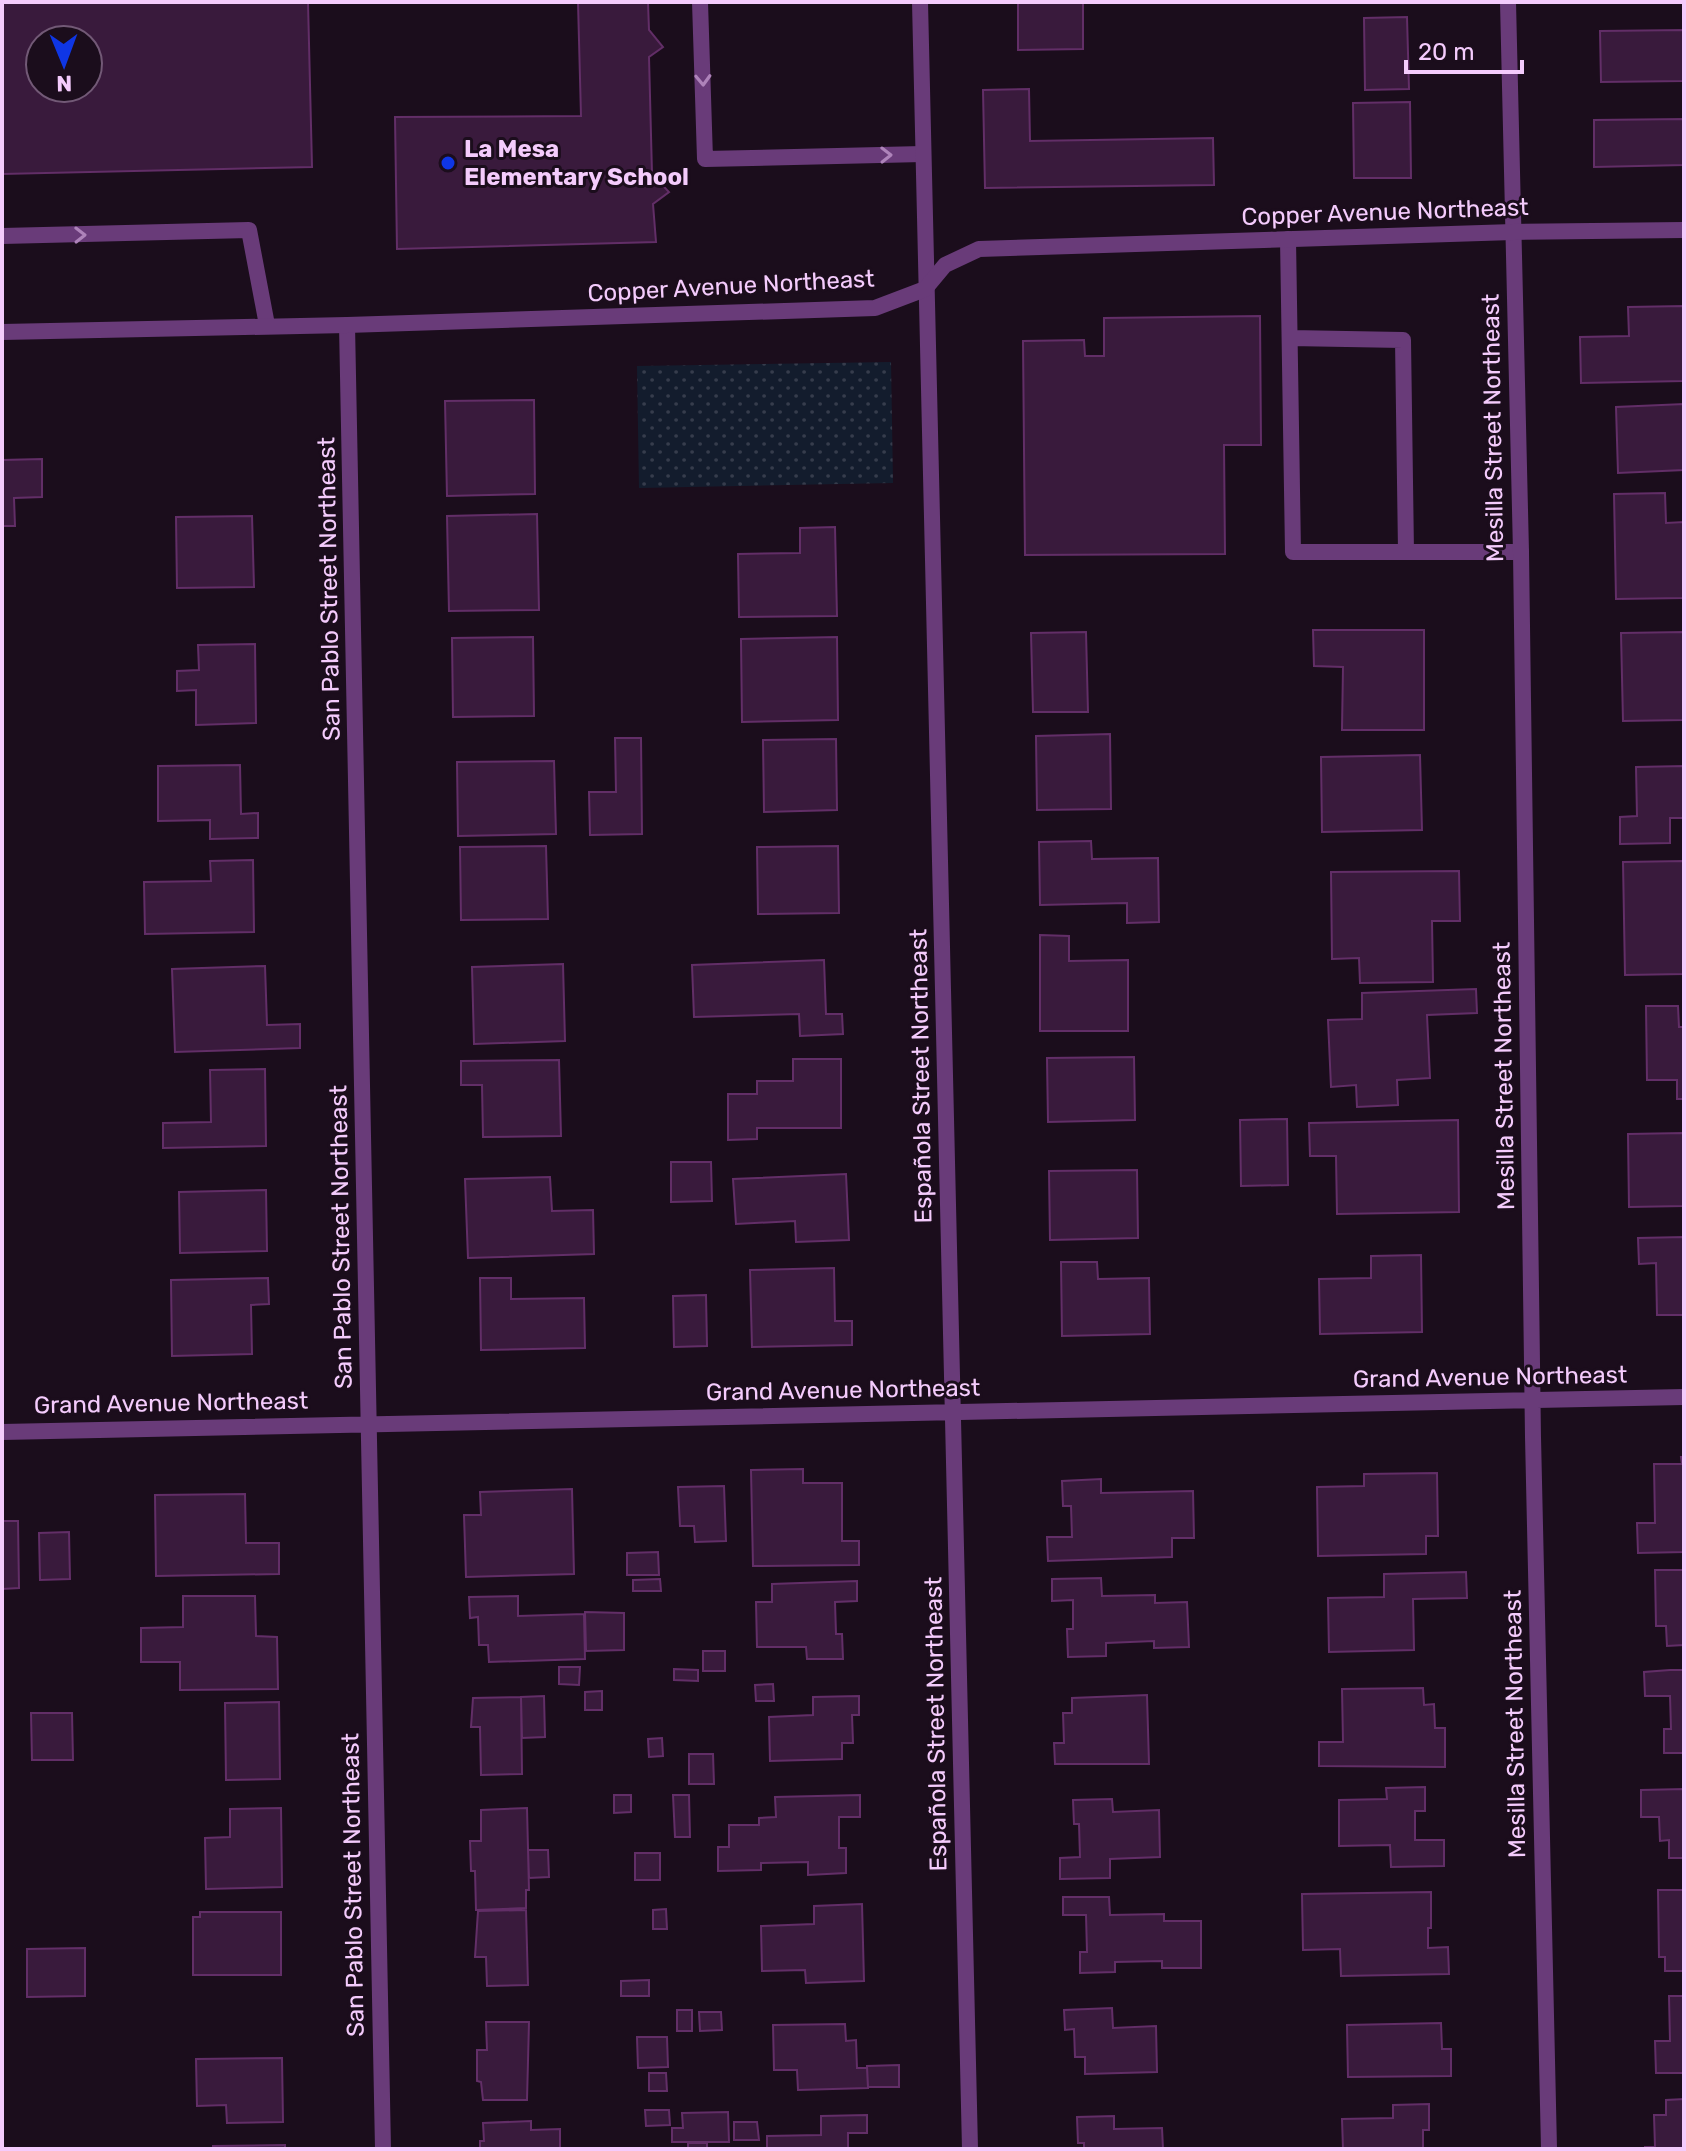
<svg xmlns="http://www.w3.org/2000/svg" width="1686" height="2151" font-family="Rubik,sans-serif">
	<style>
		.garden { fill: url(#garden-dots) }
		.building { fill: #391a3c; stroke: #622e67; stroke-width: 2; fill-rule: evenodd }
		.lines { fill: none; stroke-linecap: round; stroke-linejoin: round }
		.service { stroke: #693b79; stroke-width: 16 }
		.minor { stroke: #693b79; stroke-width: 16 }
		.tertiary { stroke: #693b79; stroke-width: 16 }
		.oneway { stroke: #ae83ba }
		.poi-dot { fill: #0f36e5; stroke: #1b0d1c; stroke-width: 3 }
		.labels { text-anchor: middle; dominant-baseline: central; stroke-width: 6; stroke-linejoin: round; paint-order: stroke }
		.poi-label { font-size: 24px; font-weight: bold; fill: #f4cbfc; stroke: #1b0d1c; text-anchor: start }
		.street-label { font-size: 24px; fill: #f4cbfc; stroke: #1b0d1c }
	</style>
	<defs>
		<pattern id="garden-dots" width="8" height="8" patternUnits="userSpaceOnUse" patternTransform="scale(2)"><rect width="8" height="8" fill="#131c2d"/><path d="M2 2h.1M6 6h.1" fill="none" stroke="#363c4c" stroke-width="1.8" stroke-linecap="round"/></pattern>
	</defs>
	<rect width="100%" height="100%" fill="#1b0d1c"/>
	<!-- garden -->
	<path class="garden" d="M 891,362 L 893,483 L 639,488 L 637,366 Z"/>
	<!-- building -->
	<path class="building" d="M 2,2 L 308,2 L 312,167 L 2,174 ZM 40,40 L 88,40 L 88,88 L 40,88 Z
		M 578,2 L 648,2 L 649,30 L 663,47 L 649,57 L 652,174 L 669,192 L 653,204 L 656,242 L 397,249 L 395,117 L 581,116 Z
		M 1018,2 L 1083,2 L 1083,49 L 1018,50 Z
		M 1407,17 L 1409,89 L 1365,90 L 1364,18 Z
		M 1684,30 L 1684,81 L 1601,82 L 1600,31 Z
		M 1029,89 L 1030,141 L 1213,138 L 1214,185 L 985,188 L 983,90 Z
		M 1410,102 L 1411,178 L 1354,178 L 1353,103 Z
		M 1684,119 L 1684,165 L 1594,167 L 1594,120 Z
		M 1684,306 L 1684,381 L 1581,383 L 1580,337 L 1629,336 L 1628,307 Z
		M 1260,316 L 1261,445 L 1224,445 L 1225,554 L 1025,555 L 1023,341 L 1084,340 L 1085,356 L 1104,356 L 1104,318 Z
		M 534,400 L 535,494 L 447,496 L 445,401 Z
		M 1684,404 L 1684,470 L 1618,473 L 1616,407 Z
		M 42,459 L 42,497 L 14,498 L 15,526 L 2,526 L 2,460 Z
		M 1665,493 L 1666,523 L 1684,522 L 1684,598 L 1616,599 L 1614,494 Z
		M 537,514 L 539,610 L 449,611 L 447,516 Z
		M 252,516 L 254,587 L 177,588 L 176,517 Z
		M 835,527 L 837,616 L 739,617 L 738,554 L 800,553 L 800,528 Z
		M 1313,630 L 1424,630 L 1424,730 L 1342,730 L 1343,667 L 1314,666 Z
		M 1086,632 L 1088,712 L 1033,712 L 1031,633 Z
		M 1684,632 L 1684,720 L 1623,721 L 1621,633 Z
		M 533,637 L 534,716 L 453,717 L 452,638 Z
		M 837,637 L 838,720 L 742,722 L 741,639 Z
		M 255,644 L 256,723 L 196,725 L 196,690 L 177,691 L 177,671 L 199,670 L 198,645 Z
		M 1110,734 L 1111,809 L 1037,810 L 1036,736 Z
		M 615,738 L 641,738 L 642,834 L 590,835 L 589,792 L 616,792 Z
		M 836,739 L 837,810 L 764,812 L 763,740 Z
		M 1420,755 L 1422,830 L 1322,832 L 1321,757 Z
		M 554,761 L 556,834 L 458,836 L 457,762 Z
		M 240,765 L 241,814 L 258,813 L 258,838 L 210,839 L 210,820 L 158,821 L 158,766 Z
		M 1684,766 L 1684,818 L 1670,818 L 1670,843 L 1620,844 L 1620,817 L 1637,816 L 1636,767 Z
		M 1091,841 L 1092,859 L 1158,858 L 1159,922 L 1127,923 L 1127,903 L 1040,905 L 1039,842 Z
		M 546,846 L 548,919 L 461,920 L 460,847 Z
		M 838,846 L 839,913 L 758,914 L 757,847 Z
		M 253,860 L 254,932 L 145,934 L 144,882 L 211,881 L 210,861 Z
		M 1684,861 L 1684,974 L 1625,975 L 1623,862 Z
		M 1459,871 L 1460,921 L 1432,921 L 1433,982 L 1360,983 L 1359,958 L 1332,959 L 1331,872 Z
		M 1040,935 L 1069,936 L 1069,961 L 1128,960 L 1128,1031 L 1040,1031 Z
		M 824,960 L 826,1014 L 842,1014 L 843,1034 L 800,1036 L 799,1014 L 694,1017 L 692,965 Z
		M 563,964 L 565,1041 L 474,1044 L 472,967 Z
		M 265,966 L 267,1025 L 300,1024 L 300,1048 L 175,1052 L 172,969 Z
		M 1476,989 L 1477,1013 L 1427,1015 L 1430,1078 L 1397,1080 L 1398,1105 L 1357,1107 L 1356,1085 L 1331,1087 L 1328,1020 L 1362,1019 L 1362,993 Z
		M 1646,1006 L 1678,1006 L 1679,1027 L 1684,1027 L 1684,1099 L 1677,1099 L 1677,1080 L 1647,1080 Z
		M 1134,1057 L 1135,1120 L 1048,1122 L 1047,1058 Z
		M 793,1059 L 841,1059 L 841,1128 L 757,1128 L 757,1139 L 728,1140 L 728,1094 L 757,1094 L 757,1081 L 793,1081 Z
		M 559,1060 L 561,1136 L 483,1137 L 482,1085 L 461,1085 L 461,1061 Z
		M 265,1069 L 266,1146 L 163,1148 L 163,1123 L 211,1122 L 210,1070 Z
		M 1287,1119 L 1288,1185 L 1241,1186 L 1240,1120 Z
		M 1458,1120 L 1459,1212 L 1337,1214 L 1336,1156 L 1310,1156 L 1309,1123 Z
		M 1684,1133 L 1684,1206 L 1629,1207 L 1628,1134 Z
		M 671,1162 L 711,1162 L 712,1201 L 671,1202 Z
		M 1137,1170 L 1138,1238 L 1050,1240 L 1049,1171 Z
		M 846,1174 L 849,1240 L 796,1242 L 795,1221 L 736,1224 L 733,1179 Z
		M 550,1177 L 552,1211 L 593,1210 L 594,1254 L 468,1258 L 465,1179 Z
		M 266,1190 L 267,1251 L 180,1253 L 179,1192 Z
		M 1684,1237 L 1684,1315 L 1657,1315 L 1656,1263 L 1639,1264 L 1638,1238 Z
		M 1421,1255 L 1422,1332 L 1320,1334 L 1319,1279 L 1371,1278 L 1371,1256 Z
		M 1061,1262 L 1097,1262 L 1098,1279 L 1149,1278 L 1150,1334 L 1062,1336 Z
		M 834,1268 L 835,1321 L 852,1321 L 852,1345 L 752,1347 L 750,1270 Z
		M 268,1278 L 269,1304 L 251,1305 L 252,1354 L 172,1356 L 171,1280 Z
		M 480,1278 L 511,1278 L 511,1299 L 584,1298 L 585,1348 L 481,1350 Z
		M 706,1295 L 707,1346 L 674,1347 L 673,1296 Z
		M 1681,1457 L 1684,1457 L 1684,1552 L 1638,1553 L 1637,1523 L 1655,1523 L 1654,1464 L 1682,1464 Z
		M 803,1469 L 803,1483 L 842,1483 L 842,1541 L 859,1541 L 859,1565 L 753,1566 L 751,1470 Z
		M 1437,1473 L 1438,1536 L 1426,1536 L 1426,1554 L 1318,1556 L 1317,1487 L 1364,1486 L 1364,1474 Z
		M 1101,1479 L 1101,1493 L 1193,1491 L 1194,1538 L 1172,1538 L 1172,1557 L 1048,1561 L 1047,1537 L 1072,1537 L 1071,1506 L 1063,1506 L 1062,1481 Z
		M 724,1486 L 726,1541 L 695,1542 L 694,1526 L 680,1526 L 678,1487 Z
		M 572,1489 L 574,1574 L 466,1577 L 464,1515 L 481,1515 L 480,1492 Z
		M 245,1494 L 246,1543 L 279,1543 L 279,1574 L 156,1576 L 155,1495 Z
		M 2,1521 L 18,1521 L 19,1588 L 2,1589 Z
		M 69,1532 L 70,1579 L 40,1580 L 39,1533 Z
		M 658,1552 L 659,1575 L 627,1575 L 627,1553 Z
		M 1655,1570 L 1684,1570 L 1684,1645 L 1667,1646 L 1666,1626 L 1656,1626 Z
		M 1466,1572 L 1467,1598 L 1413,1599 L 1414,1650 L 1329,1652 L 1328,1598 L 1384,1597 L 1384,1574 Z
		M 1101,1578 L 1102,1596 L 1155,1595 L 1155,1603 L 1187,1602 L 1189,1647 L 1154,1648 L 1154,1641 L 1106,1643 L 1106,1656 L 1068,1657 L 1067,1629 L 1073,1629 L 1073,1600 L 1052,1601 L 1052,1579 Z
		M 660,1579 L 661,1591 L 633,1591 L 633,1580 Z
		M 857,1581 L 857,1601 L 835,1602 L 836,1634 L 842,1634 L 843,1659 L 807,1659 L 806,1647 L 757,1647 L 756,1602 L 772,1602 L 772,1584 Z
		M 183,1596 L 255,1596 L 256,1636 L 277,1637 L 278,1689 L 180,1690 L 180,1662 L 141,1662 L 141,1628 L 183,1627 Z
		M 518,1596 L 518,1616 L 584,1614 L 585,1659 L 489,1662 L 488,1645 L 479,1645 L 478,1617 L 470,1618 L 469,1597 Z
		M 585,1612 L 624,1613 L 624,1650 L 586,1651 Z
		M 703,1651 L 725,1651 L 725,1671 L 703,1671 Z
		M 559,1667 L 580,1667 L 579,1685 L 559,1684 Z
		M 674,1669 L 698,1670 L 698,1681 L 674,1680 Z
		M 1670,1670 L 1684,1670 L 1684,1753 L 1664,1753 L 1664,1729 L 1671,1729 L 1670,1696 L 1645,1696 L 1644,1672 Z
		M 773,1684 L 774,1701 L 756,1701 L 755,1685 Z
		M 1423,1688 L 1424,1705 L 1434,1704 L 1435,1728 L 1445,1728 L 1445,1767 L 1319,1766 L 1319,1742 L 1343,1742 L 1342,1689 Z
		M 602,1691 L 602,1710 L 585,1710 L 585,1692 Z
		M 1147,1695 L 1149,1764 L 1055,1764 L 1054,1743 L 1064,1743 L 1063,1713 L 1072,1713 L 1072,1698 Z
		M 544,1696 L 545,1737 L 522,1738 L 521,1697 Z
		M 859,1696 L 859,1715 L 852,1715 L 853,1743 L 842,1743 L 842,1759 L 770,1761 L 769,1717 L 813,1715 L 813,1697 Z
		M 521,1697 L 522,1774 L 481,1775 L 480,1727 L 471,1727 L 473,1698 Z
		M 279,1702 L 280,1779 L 226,1780 L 225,1703 Z
		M 31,1713 L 72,1713 L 73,1760 L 32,1760 Z
		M 662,1738 L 663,1756 L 649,1757 L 648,1739 Z
		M 689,1754 L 713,1754 L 714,1784 L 689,1784 Z
		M 1425,1787 L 1425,1811 L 1415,1811 L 1415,1840 L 1444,1840 L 1444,1866 L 1391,1867 L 1390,1845 L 1339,1846 L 1339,1800 L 1387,1799 L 1386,1788 Z
		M 1684,1789 L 1684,1858 L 1669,1858 L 1669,1840 L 1660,1841 L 1659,1817 L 1641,1817 L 1641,1790 Z
		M 614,1795 L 631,1795 L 631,1812 L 614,1813 Z
		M 673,1795 L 689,1795 L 690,1837 L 675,1837 Z
		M 860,1795 L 860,1817 L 839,1817 L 839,1848 L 846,1848 L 846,1873 L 808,1875 L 808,1862 L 761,1863 L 761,1870 L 718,1871 L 718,1847 L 729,1847 L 729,1825 L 759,1825 L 759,1818 L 776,1817 L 775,1797 Z
		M 1112,1799 L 1113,1812 L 1159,1810 L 1160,1857 L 1110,1859 L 1110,1878 L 1060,1879 L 1060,1858 L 1080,1857 L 1079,1824 L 1074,1824 L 1073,1800 Z
		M 281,1808 L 282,1887 L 206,1889 L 205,1838 L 230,1837 L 230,1809 Z
		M 527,1808 L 529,1890 L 526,1890 L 526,1908 L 476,1910 L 475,1871 L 471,1871 L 470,1841 L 481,1841 L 481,1810 Z
		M 528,1850 L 548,1850 L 549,1877 L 529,1878 Z
		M 635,1853 L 660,1853 L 660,1880 L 635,1880 Z
		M 1658,1890 L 1684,1890 L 1684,1971 L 1665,1971 L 1665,1957 L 1659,1957 Z
		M 1431,1892 L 1431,1928 L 1428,1928 L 1428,1948 L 1448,1947 L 1449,1974 L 1341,1976 L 1340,1949 L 1303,1950 L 1302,1894 Z
		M 1063,1897 L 1109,1897 L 1110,1915 L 1164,1914 L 1164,1921 L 1201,1921 L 1201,1968 L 1162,1968 L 1162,1961 L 1115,1962 L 1115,1972 L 1080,1973 L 1080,1952 L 1087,1952 L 1086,1915 L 1063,1915 Z
		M 862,1904 L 864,1981 L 806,1983 L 805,1970 L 762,1971 L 761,1926 L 814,1924 L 814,1906 Z
		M 666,1909 L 667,1929 L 653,1929 L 653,1910 Z
		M 526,1910 L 528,1985 L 487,1986 L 486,1957 L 475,1957 L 478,1911 Z
		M 200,1912 L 281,1912 L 281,1975 L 193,1975 L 193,1917 L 200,1917 Z
		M 85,1948 L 85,1996 L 27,1997 L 27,1949 Z
		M 649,1980 L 649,1996 L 621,1996 L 621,1981 Z
		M 1669,1996 L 1684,1996 L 1684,2073 L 1656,2073 L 1655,2041 L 1670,2041 Z
		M 1112,2008 L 1113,2028 L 1156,2026 L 1157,2072 L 1085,2074 L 1085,2057 L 1075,2057 L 1074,2029 L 1065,2030 L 1064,2010 Z
		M 677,2010 L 692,2010 L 692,2031 L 677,2031 Z
		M 699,2012 L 721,2012 L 722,2030 L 700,2031 Z
		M 486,2022 L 529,2022 L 527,2100 L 483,2100 L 481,2082 L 477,2081 L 477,2050 L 487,2050 Z
		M 1441,2023 L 1442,2049 L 1451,2049 L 1451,2076 L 1348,2077 L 1347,2025 Z
		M 845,2024 L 846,2041 L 856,2040 L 857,2068 L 867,2068 L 868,2088 L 798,2090 L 797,2070 L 774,2070 L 773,2025 Z
		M 637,2037 L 667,2037 L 668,2067 L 638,2068 Z
		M 282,2058 L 283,2122 L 227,2123 L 226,2105 L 197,2106 L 196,2059 Z
		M 899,2065 L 899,2087 L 868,2087 L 867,2066 Z
		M 649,2073 L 666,2073 L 667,2091 L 649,2091 Z
		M 1684,2099 L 1684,2149 L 1645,2149 L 1645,2147 L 1655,2147 L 1654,2115 L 1666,2115 L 1666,2100 Z
		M 1429,2104 L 1429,2130 L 1423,2130 L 1423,2149 L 1343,2149 L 1342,2119 L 1393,2118 L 1393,2105 Z
		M 645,2110 L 669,2110 L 670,2125 L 646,2126 Z
		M 728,2112 L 729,2142 L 672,2142 L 672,2128 L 683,2128 L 682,2113 Z
		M 867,2115 L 867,2133 L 848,2133 L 848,2149 L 767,2149 L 767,2136 L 821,2135 L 821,2116 Z
		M 1114,2116 L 1114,2129 L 1162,2128 L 1163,2149 L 1084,2149 L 1084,2143 L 1078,2143 L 1077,2117 Z
		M 531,2121 L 531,2130 L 560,2129 L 560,2149 L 480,2149 L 480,2141 L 484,2141 L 483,2123 Z
		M 734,2122 L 757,2122 L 759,2140 L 734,2140 Z
		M 688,2143 L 707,2143 L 707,2149 L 688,2149 Z
		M 285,2145 L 285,2149 L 213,2149 L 213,2146 Z"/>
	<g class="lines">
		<!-- service -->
		<path class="service" d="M 700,2 L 705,159 L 923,154
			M 2,236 L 249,230 L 267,325
			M 1288,239 L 1293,552 L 1521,552
			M 1290,338 L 1403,340 L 1406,552"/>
		<!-- minor -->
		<path class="minor" d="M 920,2 L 970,2149
			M 1508,2 L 1521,552 L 1533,1437 L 1549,2149
			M 347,325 L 383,2149
			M 2,1432 L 1684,1397"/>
		<!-- tertiary -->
		<path class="tertiary" d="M 2,332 L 347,325 L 875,308 L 925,289 L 945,265 L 979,249 L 1513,232 L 1684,230"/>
	</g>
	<!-- one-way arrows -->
	<defs><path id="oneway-chevron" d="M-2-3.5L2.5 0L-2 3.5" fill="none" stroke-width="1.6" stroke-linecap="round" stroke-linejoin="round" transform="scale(2)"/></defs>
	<g class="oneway">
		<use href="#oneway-chevron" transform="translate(703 80) rotate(88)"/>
		<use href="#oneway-chevron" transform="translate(886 155) rotate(-1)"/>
		<use href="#oneway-chevron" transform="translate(80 235) rotate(-1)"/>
	</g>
	<!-- markers -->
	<circle class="poi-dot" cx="448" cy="163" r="8"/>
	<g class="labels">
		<!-- poi labels -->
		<g class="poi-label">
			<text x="464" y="149">La Mesa<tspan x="464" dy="28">Elementary School</tspan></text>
		</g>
		<!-- street labels -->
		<g class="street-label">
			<text transform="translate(1385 212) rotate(-2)">Copper Avenue Northeast</text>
			<text transform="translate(731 286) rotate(-3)">Copper Avenue Northeast</text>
			<text transform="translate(1493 428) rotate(-91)">Mesilla Street Northeast</text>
			<text transform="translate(329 589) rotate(-91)">San Pablo Street Northeast</text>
			<text transform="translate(921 1076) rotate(-91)">Española Street Northeast</text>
			<text transform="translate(1504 1076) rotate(-91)">Mesilla Street Northeast</text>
			<text transform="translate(341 1237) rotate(-91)">San Pablo Street Northeast</text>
			<text transform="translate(1490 1377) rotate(-1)">Grand Avenue Northeast</text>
			<text transform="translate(843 1390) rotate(-1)">Grand Avenue Northeast</text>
			<text transform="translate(171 1403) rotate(-1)">Grand Avenue Northeast</text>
			<text transform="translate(936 1724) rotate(-91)">Española Street Northeast</text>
			<text transform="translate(1515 1724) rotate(-91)">Mesilla Street Northeast</text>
			<text transform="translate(353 1885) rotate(-91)">San Pablo Street Northeast</text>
		</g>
	</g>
	<!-- border -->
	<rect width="1686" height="2151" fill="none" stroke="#f4cbfc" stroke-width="8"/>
	<!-- north arrow -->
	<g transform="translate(64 64) rotate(179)"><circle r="38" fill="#1b0d1c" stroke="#725976" stroke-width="2"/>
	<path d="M0-6L14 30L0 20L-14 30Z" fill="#0f36e5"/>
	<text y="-12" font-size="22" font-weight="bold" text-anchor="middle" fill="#f4cbfc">N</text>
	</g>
	<!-- scale -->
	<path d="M1406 60v12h116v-12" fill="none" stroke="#f4cbfc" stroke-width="4"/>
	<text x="1418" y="60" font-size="24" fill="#f4cbfc" stroke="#1b0d1c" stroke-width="6" paint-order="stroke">20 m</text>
</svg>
